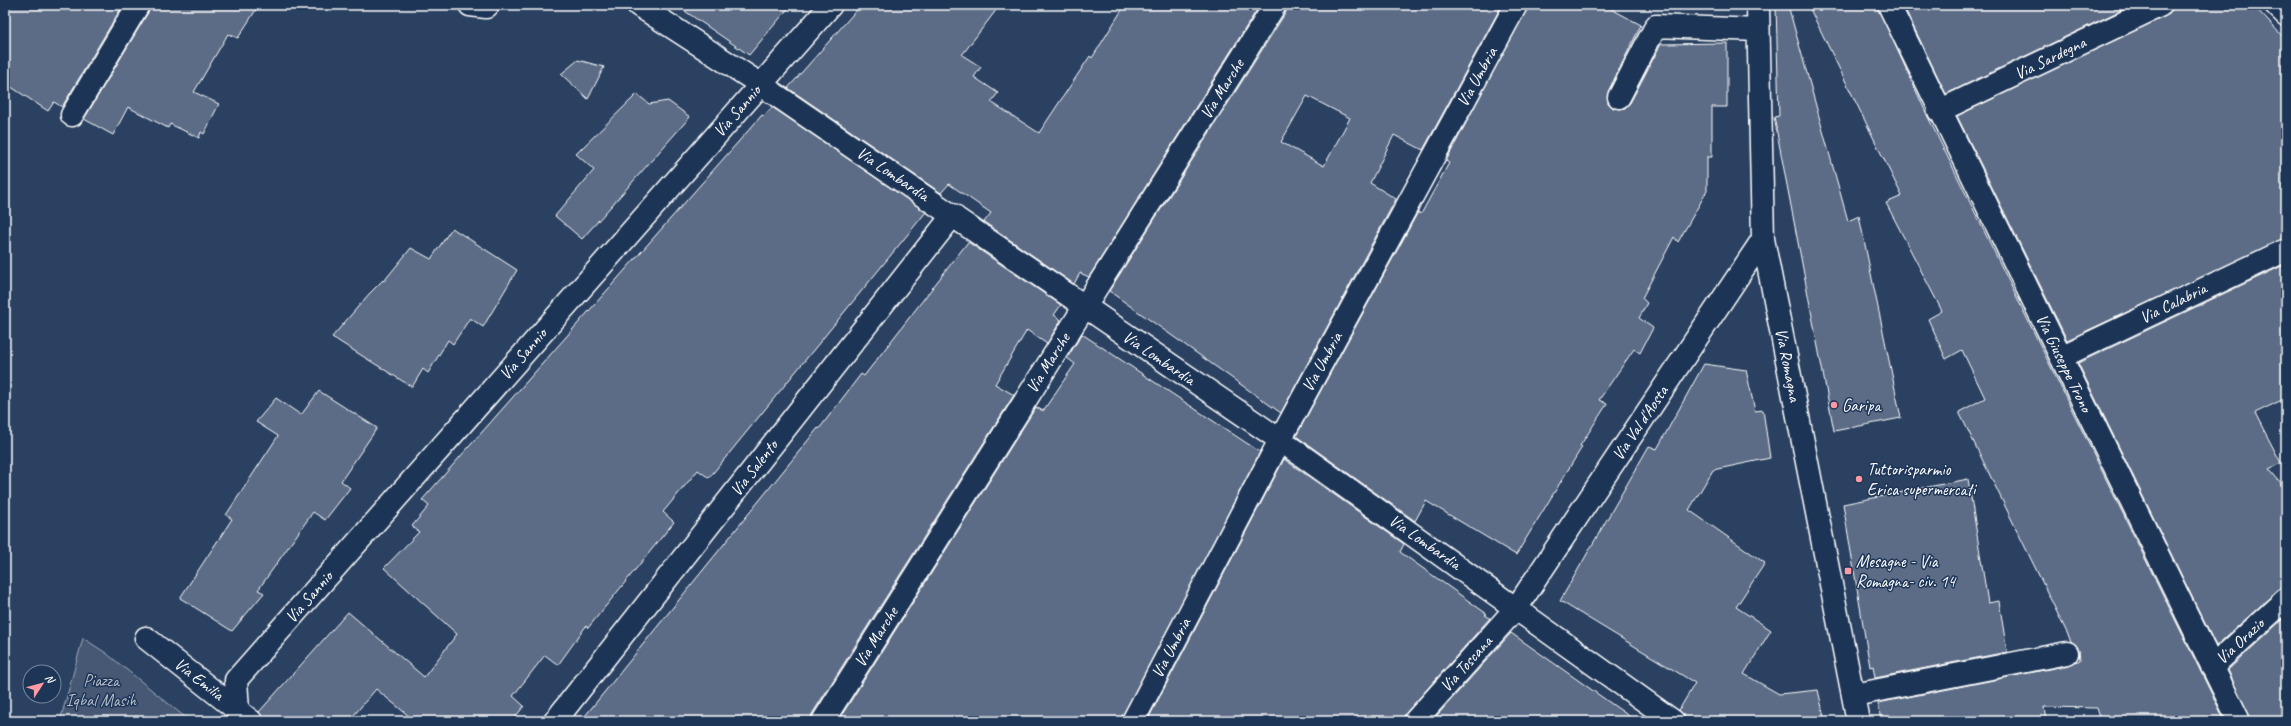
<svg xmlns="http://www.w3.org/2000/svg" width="2291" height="726" font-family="Caveat,sans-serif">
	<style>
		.green { fill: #465975; stroke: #a2acba }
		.building { fill: #5b6c86; stroke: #fff; fill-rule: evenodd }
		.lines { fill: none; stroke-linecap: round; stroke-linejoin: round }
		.minor-casing { stroke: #fff; stroke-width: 25 }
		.minor { stroke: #1d3557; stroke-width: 22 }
		.poi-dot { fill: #ff9aa2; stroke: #1d3557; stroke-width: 1.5 }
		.labels { text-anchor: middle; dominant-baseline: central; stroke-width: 3; stroke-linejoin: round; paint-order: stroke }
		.street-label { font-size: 17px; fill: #fff; stroke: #1d3557 }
		.poi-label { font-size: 17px; fill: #fff; stroke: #1d3557; text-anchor: start }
		.park-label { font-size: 17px; fill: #b5bdc8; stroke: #1d3557 }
	</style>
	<rect width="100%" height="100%" fill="#2a4161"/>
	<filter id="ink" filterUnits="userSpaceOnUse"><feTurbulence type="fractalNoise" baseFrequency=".025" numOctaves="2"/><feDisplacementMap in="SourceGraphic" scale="8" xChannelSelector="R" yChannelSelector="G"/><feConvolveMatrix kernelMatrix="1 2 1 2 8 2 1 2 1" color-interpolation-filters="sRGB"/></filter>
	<g filter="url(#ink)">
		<!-- green -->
		<path class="green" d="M 83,638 L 106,653 L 190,721 L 60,721 Z"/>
		<!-- building -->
		<path class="building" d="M 5,5 L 123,5 L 62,107 L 54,102 L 48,111 L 5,83 Z
			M 150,5 L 259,5 L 238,38 L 228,34 L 194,92 L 219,104 L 204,134 L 201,132 L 199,138 L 170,124 L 168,128 L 128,107 L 113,135 L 84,119 L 149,11 Z
			M 676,5 L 791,5 L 749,55 Z
			M 861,5 L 1000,5 L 962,55 L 981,67 L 974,77 L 998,93 L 991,102 L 1039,133 L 1090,56 L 1092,58 L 1125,5 L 1260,5 L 1089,277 L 1080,273 L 1074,284 L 984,222 L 991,213 L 949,184 L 941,193 L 788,88 Z
			M 1287,5 L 1502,5 L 1423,150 L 1394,135 L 1370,183 L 1396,199 L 1281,413 L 1109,291 L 1286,12 ZM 1307,96 L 1350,118 L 1324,166 L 1281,142 Z
			M 1528,5 L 1604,5 L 1641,25 L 1608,92 L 1608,103 L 1613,108 L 1619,109 L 1625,108 L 1630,103 L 1661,44 L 1727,43 L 1727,107 L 1712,107 L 1712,157 L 1707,157 L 1707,191 L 1678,242 L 1674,237 L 1642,298 L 1647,303 L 1639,318 L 1653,328 L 1640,353 L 1634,349 L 1599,400 L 1607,404 L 1580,446 L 1582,447 L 1516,555 L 1426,501 L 1415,521 L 1296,436 L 1418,212 L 1421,214 L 1449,163 L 1446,161 Z
			M 1776,5 L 1788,5 L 1848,221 L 1859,216 L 1901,418 L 1834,431 L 1774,117 L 1779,116 Z
			M 1808,5 L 1877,5 L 1928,117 L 2225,721 L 2101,721 L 2097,708 L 2044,707 L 2046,721 L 1881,721 L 1878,703 L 2069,665 L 2080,660 L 2079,650 L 2071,641 L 1959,412 L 1985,398 L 1962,350 L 1946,359 L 1928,319 L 1942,311 L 1886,203 L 1902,196 Z
			M 1903,5 L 2132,5 L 1946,94 Z
			M 2173,5 L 2253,5 L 2286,40 L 2286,238 L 2067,340 L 1957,116 L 2166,16 L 2171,12 Z
			M 578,60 L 604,67 L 588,99 L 561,74 Z
			M 637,94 L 649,104 L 668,101 L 690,117 L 582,239 L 555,216 L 594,170 L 576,154 Z
			M 772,107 L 926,212 L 709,478 L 698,470 L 663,512 L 674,522 L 588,628 L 586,626 L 558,665 L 545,655 L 513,696 L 524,706 L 512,721 L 415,721 L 376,689 L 349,721 L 263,721 L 259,712 L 348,612 L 424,677 L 457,634 L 384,568 L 419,532 L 412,526 L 429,506 L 422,500 L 762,115 L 764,116 Z
			M 452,228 L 517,270 L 483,327 L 470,318 L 453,344 L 448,340 L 428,373 L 423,369 L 412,387 L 332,337 L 369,294 L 383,280 L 384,281 L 411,248 L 431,259 Z
			M 968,242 L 1061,305 L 1054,315 L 1061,320 L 1047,344 L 1027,330 L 995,384 L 1014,395 L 812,714 L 811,721 L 581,721 L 818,428 L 819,429 L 861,374 L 864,376 Z
			M 2286,264 L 2286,398 L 2255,413 L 2281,463 L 2269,469 L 2286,489 L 2286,587 L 2278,590 L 2216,646 L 2078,363 Z
			M 1082,334 L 1260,452 L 1121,721 L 838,721 L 1036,407 L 1043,411 L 1075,364 L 1067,358 Z
			M 1704,364 L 1746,370 L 1755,411 L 1763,410 L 1770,458 L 1713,470 L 1689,510 L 1765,563 L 1736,607 L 1771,630 L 1744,674 L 1779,694 L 1818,690 L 1825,721 L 1685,721 L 1684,716 L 1679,710 L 1695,683 L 1560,601 L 1649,446 L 1657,449 Z
			M 319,391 L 377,428 L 341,481 L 350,488 L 325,520 L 313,512 L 258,590 L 264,593 L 232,631 L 180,598 L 232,519 L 226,515 L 278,436 L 256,422 L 276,398 L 301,415 Z
			M 1284,459 L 1404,544 L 1400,552 L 1487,614 L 1485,615 L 1490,618 L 1406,713 L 1403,721 L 1147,721 Z
			M 1968,479 L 1988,603 L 1999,601 L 2007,652 L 1875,678 L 1873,666 L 1870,667 L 1843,504 Z
			M 2286,616 L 2286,721 L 2251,721 L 2228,670 Z
			M 1511,633 L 1636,721 L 1432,721 Z"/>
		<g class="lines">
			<!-- minor casing -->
			<g class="minor-casing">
				<path id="minor" d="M 470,5 L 486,7 L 488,5
					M 638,5 L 760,84 L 1280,440 L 1673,721
					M 1758,5 L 1763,239 L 1858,721
					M 1889,5 L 2239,721
					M 2276,5 L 2286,15
					M 1619,97 L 1656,26 L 1758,30
					M 1939,111 L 2161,5
					M 72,115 L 138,5
					M 2061,357 L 2286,250
					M 146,638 L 251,721
					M 2212,667 L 2286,599
					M 1854,695 L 2067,653
					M 238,711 L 236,680 L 831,5
					M 555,721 L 953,215
					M 823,721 L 1275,5
					M 1133,721 L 1280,440 L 1516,5
					M 1415,721 L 1517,607 L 1763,239"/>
			</g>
			<!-- minor -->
			<use href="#minor" class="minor"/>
		</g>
	</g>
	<!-- markers -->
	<g class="poi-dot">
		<circle cx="1834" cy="405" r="4"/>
		<circle cx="1859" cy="479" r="4"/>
		<rect x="1844" y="567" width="8" height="8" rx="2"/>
	</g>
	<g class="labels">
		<!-- street labels -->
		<g class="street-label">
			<text transform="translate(2050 58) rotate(-26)">Via Sardegna</text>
			<text transform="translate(1477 77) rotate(-61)">Via Umbria</text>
			<text transform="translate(1222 89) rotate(-58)">Via Marche</text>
			<text transform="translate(737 111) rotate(-49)">Via Sannio</text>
			<text transform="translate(893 174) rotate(34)">Via Lombardia</text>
			<text transform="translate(2173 303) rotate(-26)">Via Calabria</text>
			<text transform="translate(523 354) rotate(-49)">Via Sannio</text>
			<text transform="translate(1159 358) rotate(34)">Via Lombardia</text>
			<text transform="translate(1322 362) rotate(-61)">Via Umbria</text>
			<text transform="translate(1048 363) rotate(-58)">Via Marche</text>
			<text transform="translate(2064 363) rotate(64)">Via Giuseppe Trono</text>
			<text transform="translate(1788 365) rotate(79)">Via Romagna</text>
			<text transform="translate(1640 423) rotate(-56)">Via Val d'Aosta</text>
			<text transform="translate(754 468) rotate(-52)">Via Salento</text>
			<text transform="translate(1425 542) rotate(35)">Via Lombardia</text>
			<text transform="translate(309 597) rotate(-49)">Via Sannio</text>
			<text transform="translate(876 637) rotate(-58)">Via Marche</text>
			<text transform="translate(2240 641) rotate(-43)">Via Orazio</text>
			<text transform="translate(1171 648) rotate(-62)">Via Umbria</text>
			<text transform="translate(1466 664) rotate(-48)">Via Toscana</text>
			<text transform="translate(199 679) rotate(38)">Via Emilia</text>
		</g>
		<!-- poi labels -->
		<g class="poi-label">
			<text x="1842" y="405">Garipa</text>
			<text x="1867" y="469">Tuttorisparmio<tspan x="1867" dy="20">Erica supermercati</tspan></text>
			<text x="1856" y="561">Mesagne - Via<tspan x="1856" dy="20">Romagna- civ. 14</tspan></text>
		</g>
		<!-- park labels -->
		<g class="park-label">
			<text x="101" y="680">Piazza<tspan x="101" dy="20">Iqbal Masih</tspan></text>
		</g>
	</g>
	<!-- margin -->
	<rect width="2291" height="726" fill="none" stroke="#1d3557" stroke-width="20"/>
	<rect x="10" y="10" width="2271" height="706" fill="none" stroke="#fff" stroke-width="1.5" filter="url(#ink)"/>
	<!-- north arrow -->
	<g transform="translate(42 684) rotate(54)"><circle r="19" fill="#1d3557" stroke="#77869a"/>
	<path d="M0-3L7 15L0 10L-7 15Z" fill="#ff9aa2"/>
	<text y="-6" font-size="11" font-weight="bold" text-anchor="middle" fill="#ffffff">N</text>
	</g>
</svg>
